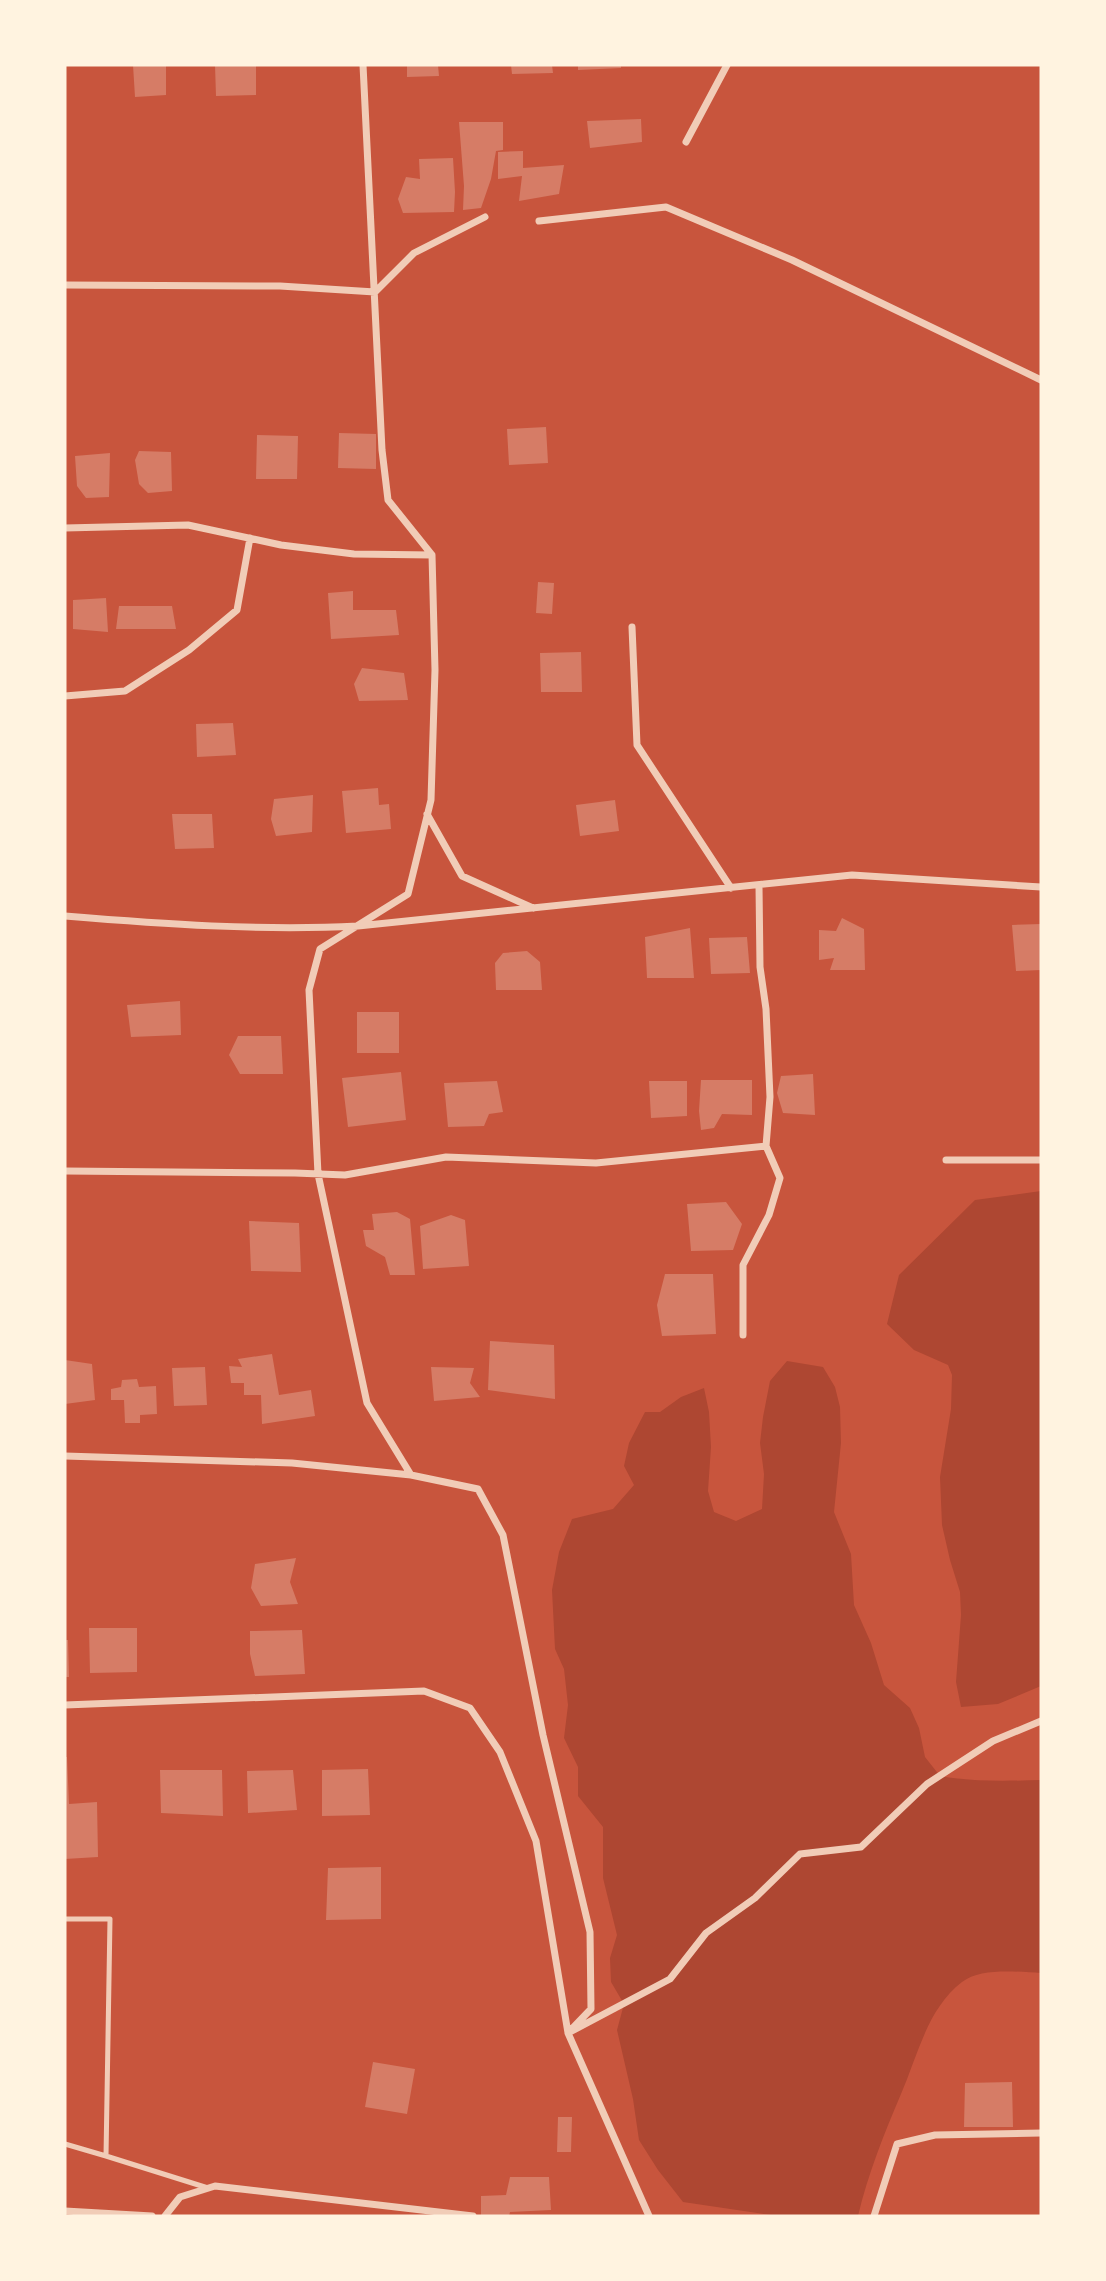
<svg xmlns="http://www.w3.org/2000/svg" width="1106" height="2281" font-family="Raleway,sans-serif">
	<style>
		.green { fill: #ae4732 }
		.building { fill: #d67c66 }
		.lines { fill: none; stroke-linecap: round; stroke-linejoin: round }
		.service { stroke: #f1ccb7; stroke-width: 5 }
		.minor { stroke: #f1ccb7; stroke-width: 7 }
	</style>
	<rect width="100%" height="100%" fill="#c8553d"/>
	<!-- green -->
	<path class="green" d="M 1041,1191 L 1041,1686 L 998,1704 L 961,1707 L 956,1682 L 961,1615 L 960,1592 L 950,1560 L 942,1525 L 940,1477 L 951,1409 L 952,1375 L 948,1365 L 914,1350 L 887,1324 L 899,1275 L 975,1200 Z
		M 787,1361 L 823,1367 L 835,1387 L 840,1407 L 841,1443 L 834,1512 L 851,1554 L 854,1605 L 871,1643 L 884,1685 L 910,1708 L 919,1728 L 925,1757 L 940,1776 C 974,1782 1007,1781 1041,1780 L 1041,1973 C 1019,1972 981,1967 962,1982 C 927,2009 918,2055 901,2094 C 884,2134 868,2174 858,2216 L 778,2216 L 683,2202 L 658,2170 L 639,2140 L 633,2099 L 617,2030 L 624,2004 L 611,1982 L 610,1958 L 617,1935 L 603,1878 L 603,1827 L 578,1796 L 578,1767 L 564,1738 L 568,1705 L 564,1669 L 555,1649 L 552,1590 L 559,1552 L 572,1519 L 613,1509 L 634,1485 L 624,1466 L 629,1443 L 645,1412 L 660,1412 L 681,1397 L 704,1388 L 709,1412 L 711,1447 L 708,1491 L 714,1512 L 736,1521 L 762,1509 L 764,1474 L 760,1443 L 763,1417 L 770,1381 Z"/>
	<!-- building -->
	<path class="building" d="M 133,65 L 166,65 L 166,95 L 135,97 Z
		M 215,65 L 256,65 L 256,95 L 216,96 Z
		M 407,65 L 438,65 L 439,76 L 407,77 Z
		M 511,65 L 552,65 L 553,73 L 512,74 Z
		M 578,65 L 621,65 L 621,68 L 578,70 Z
		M 641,119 L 642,142 L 590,148 L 587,121 Z
		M 459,122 L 503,122 L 503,150 L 496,151 L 491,179 L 481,208 L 463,210 L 464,186 Z
		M 523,151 L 523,168 L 564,165 L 559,194 L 519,201 L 522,176 L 498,179 L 498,152 Z
		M 453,158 L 455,192 L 454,212 L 403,213 L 398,199 L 406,177 L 420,179 L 419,159 Z
		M 546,427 L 548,463 L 509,465 L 507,429 Z
		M 339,433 L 376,434 L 376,469 L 338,468 Z
		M 257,435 L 298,436 L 297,479 L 256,479 Z
		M 139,451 L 171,452 L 172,491 L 148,493 L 139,484 L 135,460 Z
		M 110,453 L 109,497 L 86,498 L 77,486 L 75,456 Z
		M 538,582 L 554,583 L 552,614 L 536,613 Z
		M 353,591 L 353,610 L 396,610 L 399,635 L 331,639 L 328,593 Z
		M 106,598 L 108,632 L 73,629 L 73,600 Z
		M 119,606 L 172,606 L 176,629 L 116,629 Z
		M 581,652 L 582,692 L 541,692 L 540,653 Z
		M 362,668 L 404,673 L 408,700 L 359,701 L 354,684 Z
		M 233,723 L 236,755 L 197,757 L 196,724 Z
		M 378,788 L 379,805 L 389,804 L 391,829 L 346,833 L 342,791 Z
		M 313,795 L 312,832 L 276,836 L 271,819 L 274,799 Z
		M 615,800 L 619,831 L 580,836 L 576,805 Z
		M 172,814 L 212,814 L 214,848 L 175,849 Z
		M 842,918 L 864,929 L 865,970 L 830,970 L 834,958 L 819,960 L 819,930 L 836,931 Z
		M 1041,924 L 1041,970 L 1016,971 L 1012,925 Z
		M 690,928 L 694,978 L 647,978 L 645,937 Z
		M 747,937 L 750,973 L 711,974 L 709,938 Z
		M 527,951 L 540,962 L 542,990 L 496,990 L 495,963 L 503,953 Z
		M 180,1001 L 181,1035 L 131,1037 L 127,1005 Z
		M 357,1012 L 399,1012 L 399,1053 L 357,1053 Z
		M 238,1036 L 281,1036 L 283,1074 L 240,1074 L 229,1055 Z
		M 401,1072 L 406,1120 L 348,1127 L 342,1078 Z
		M 813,1074 L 815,1115 L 783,1113 L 777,1093 L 781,1076 Z
		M 701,1080 L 752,1080 L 752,1115 L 722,1114 L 714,1128 L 701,1130 L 699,1111 Z
		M 497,1081 L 503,1112 L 489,1114 L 484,1126 L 448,1127 L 444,1083 Z
		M 649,1081 L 687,1081 L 687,1116 L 651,1118 Z
		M 726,1202 L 742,1224 L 733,1250 L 691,1251 L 687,1204 Z
		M 397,1212 L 410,1219 L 415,1275 L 390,1275 L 385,1257 L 366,1246 L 363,1230 L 374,1230 L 372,1214 Z
		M 451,1215 L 465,1220 L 469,1266 L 423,1269 L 420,1226 Z
		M 249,1221 L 299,1223 L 301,1272 L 251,1271 Z
		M 665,1274 L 713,1274 L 716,1334 L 662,1336 L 657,1305 Z
		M 490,1341 L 554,1345 L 555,1399 L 488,1390 Z
		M 272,1354 L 279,1395 L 311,1390 L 315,1416 L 262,1424 L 261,1395 L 244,1395 L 244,1383 L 231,1383 L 229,1366 L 242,1367 L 238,1359 Z
		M 65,1360 L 92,1364 L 95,1400 L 65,1404 Z
		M 205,1367 L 207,1405 L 174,1406 L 172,1368 Z
		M 431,1367 L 474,1368 L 470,1383 L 480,1397 L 434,1401 Z
		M 137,1379 L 139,1387 L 156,1386 L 157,1414 L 140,1415 L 140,1423 L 125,1423 L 124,1400 L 111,1400 L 111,1389 L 121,1387 L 122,1380 Z
		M 296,1558 L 290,1582 L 298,1604 L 261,1606 L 251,1588 L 255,1564 Z
		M 89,1628 L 137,1628 L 137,1672 L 90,1673 Z
		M 302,1630 L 305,1674 L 255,1676 L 250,1654 L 250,1631 Z
		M 65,1640 L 68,1640 L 69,1677 L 65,1677 Z
		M 65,1757 L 67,1757 L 69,1804 L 97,1802 L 98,1857 L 65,1859 Z
		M 368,1769 L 370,1815 L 322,1816 L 322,1770 Z
		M 160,1770 L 222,1770 L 223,1816 L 161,1813 Z
		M 293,1770 L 297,1810 L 248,1813 L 247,1771 Z
		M 381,1867 L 381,1919 L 326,1920 L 328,1868 Z
		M 373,2062 L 415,2069 L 407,2114 L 365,2107 Z
		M 1012,2082 L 1013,2127 L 964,2127 L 965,2083 Z
		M 558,2117 L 572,2117 L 571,2152 L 557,2152 Z
		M 510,2177 L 549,2177 L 551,2210 L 510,2212 L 509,2216 L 481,2215 L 481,2196 L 506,2195 Z"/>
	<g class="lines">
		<!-- service -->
		<path class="service" d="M 65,1919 L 110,1919 L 106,2156 L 208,2188
			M 65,2144 L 106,2156"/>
		<!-- minor -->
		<path class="minor" d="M 363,65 L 382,450 L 388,500 L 432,555 L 435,670 L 431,800 L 408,894 L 320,949 L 309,990 L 318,1174 L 367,1403 L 411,1475 L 478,1489 L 503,1535 L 543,1735 L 590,1932 L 591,2009 L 568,2033 L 649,2216
			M 686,142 L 727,65
			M 539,221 L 666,207 L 792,260 L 1041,380
			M 65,285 L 280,286 L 375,292 L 414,253 L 485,217
			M 65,528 L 188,525 L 281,545 L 354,554 L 432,555
			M 632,627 L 637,745 L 731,888
			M 65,696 L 125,691 L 189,650 L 237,610 L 250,538
			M 427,814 L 462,876 L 533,908
			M 65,916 C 162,924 261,931 358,926 L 852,875 L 1041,887
			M 946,1160 L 1041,1160
			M 65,1171 L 295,1173 L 345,1175 L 446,1157 L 596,1163 L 766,1146
			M 743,1335 L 743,1265 L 769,1215 L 780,1178 L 766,1146 L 770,1097 L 766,1009 L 760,967 L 759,886
			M 65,1456 L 292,1463 L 411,1475
			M 65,1705 L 424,1691 L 470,1708 L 500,1752 L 536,1841 L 568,2033 L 670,1979 L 706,1933 L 755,1898 L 800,1854 L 861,1847 L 927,1784 L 993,1741 L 1041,1721
			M 65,2211 L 152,2216
			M 165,2216 L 180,2197 L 215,2186 L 473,2216
			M 874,2216 L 897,2144 L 935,2135 L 1041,2133"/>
	</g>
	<!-- border -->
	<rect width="1106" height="2281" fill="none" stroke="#fff3e0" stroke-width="133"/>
</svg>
